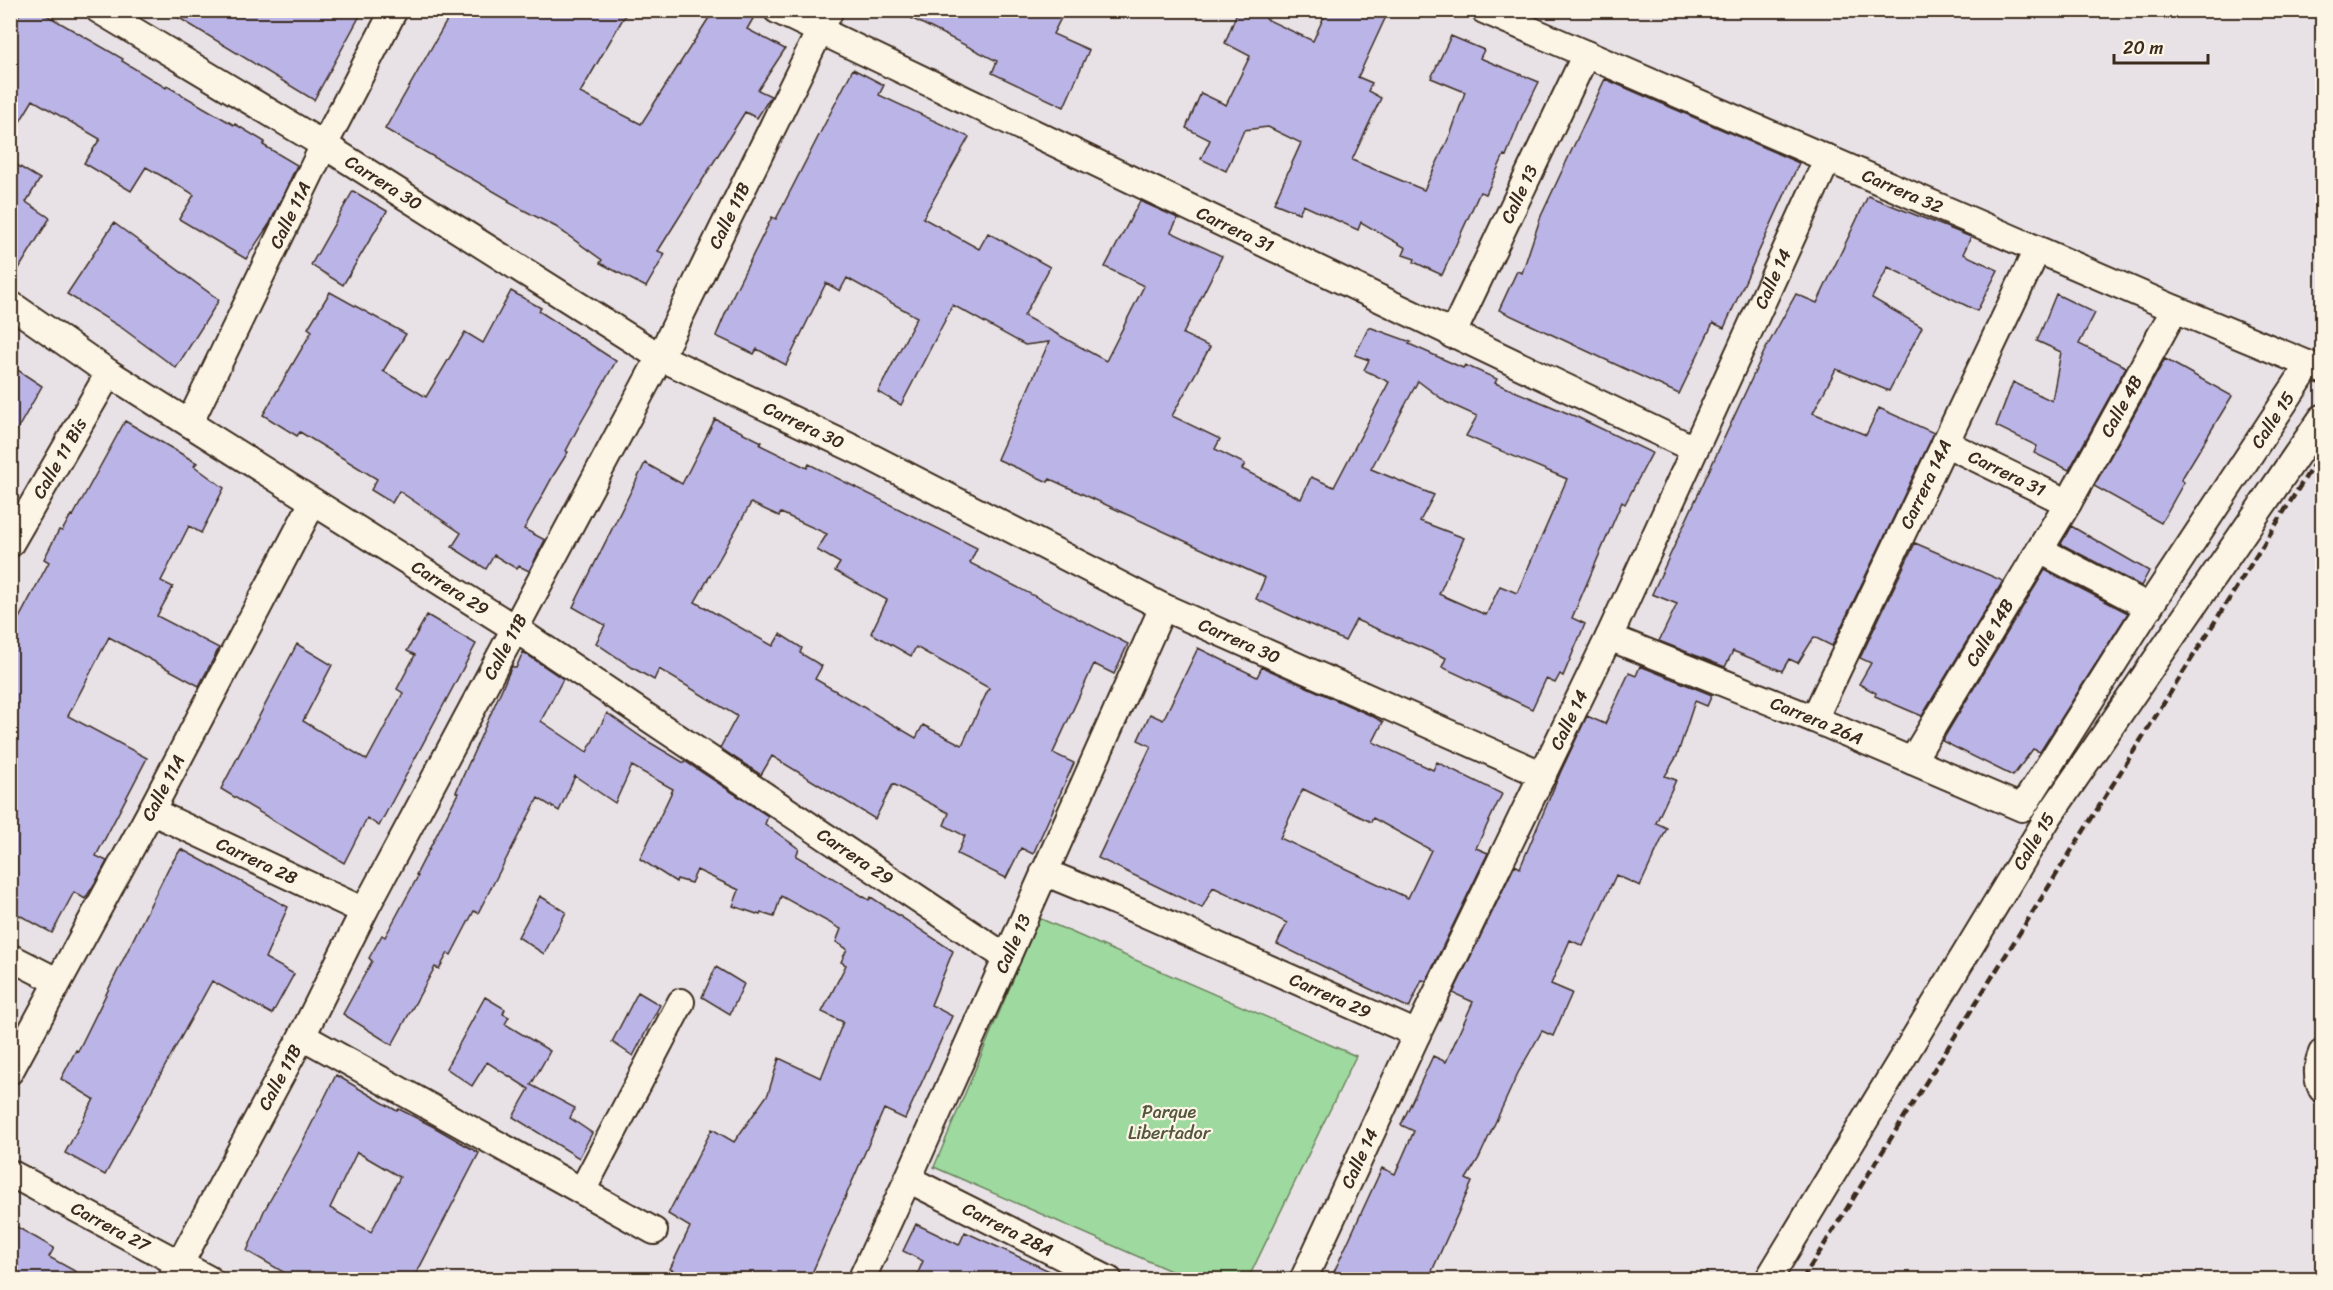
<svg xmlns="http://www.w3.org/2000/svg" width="2333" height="1290" font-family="Sriracha,sans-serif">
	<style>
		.green { fill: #9ed99f; stroke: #6c825e; stroke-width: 1.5 }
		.building { fill: #bbb5e7; stroke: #3b2a1e; stroke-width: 1.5; fill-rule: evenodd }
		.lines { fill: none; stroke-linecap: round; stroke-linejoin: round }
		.street-casing { stroke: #3b2a1e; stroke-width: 30 }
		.street { stroke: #fcf5e5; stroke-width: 26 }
		.rail { stroke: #3b2a1e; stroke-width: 4.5; stroke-dasharray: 9 4.5; stroke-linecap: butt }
		.labels { text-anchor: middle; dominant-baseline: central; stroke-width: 4.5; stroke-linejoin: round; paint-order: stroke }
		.street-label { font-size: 18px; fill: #3b2a1e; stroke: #fcf5e5 }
		.park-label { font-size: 18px; fill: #54563e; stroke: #fcf5e5 }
	</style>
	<rect width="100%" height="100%" fill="#e8e2e6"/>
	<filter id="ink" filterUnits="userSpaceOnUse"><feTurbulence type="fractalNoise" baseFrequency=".0167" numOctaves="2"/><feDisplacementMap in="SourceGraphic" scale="12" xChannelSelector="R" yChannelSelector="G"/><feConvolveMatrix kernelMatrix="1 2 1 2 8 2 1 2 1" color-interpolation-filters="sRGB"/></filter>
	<g filter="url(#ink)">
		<!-- green -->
		<path class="green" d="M 1039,918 L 1356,1056 L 1248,1279 L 1189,1279 L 934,1167 Z"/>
		<!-- building -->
		<path class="building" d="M 22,10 L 38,10 L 123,59 L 122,61 L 166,88 L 167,86 L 234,125 L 235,124 L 265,142 L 263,145 L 297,165 L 270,223 L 246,259 L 179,219 L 194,195 L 188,191 L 146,167 L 131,191 L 84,163 L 100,139 L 33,100 L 10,138 L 10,29 Z
			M 166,10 L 363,10 L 314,100 Z
			M 453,10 L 628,10 L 580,93 L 641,124 L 712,13 L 720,16 L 724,10 L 758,10 L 747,29 L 785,49 L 758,90 L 771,96 L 757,118 L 745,112 L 658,251 L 665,254 L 646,287 L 600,263 L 602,260 L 556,227 L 508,202 L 509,200 L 385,129 Z
			M 895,10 L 1065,10 L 1053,34 L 1089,50 L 1064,107 L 992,73 L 997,61 Z
			M 1238,10 L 1270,10 L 1266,19 L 1313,41 L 1327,10 L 1389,10 L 1358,77 L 1372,83 L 1368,91 L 1381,98 L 1352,160 L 1424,190 L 1451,133 L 1465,92 L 1431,78 L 1451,36 L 1484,50 L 1480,58 L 1539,82 L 1522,116 L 1506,156 L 1504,155 L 1486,194 L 1480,192 L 1442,275 L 1414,262 L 1415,259 L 1403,255 L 1406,248 L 1361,222 L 1358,230 L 1303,205 L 1299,213 L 1274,203 L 1301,143 L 1268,127 L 1244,130 L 1226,171 L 1201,159 L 1210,140 L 1186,128 L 1201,93 L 1226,105 L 1250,56 L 1225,43 Z
			M 853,69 L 884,85 L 879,95 L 969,137 L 923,218 L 979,249 L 988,233 L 1050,267 L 1024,316 L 1106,361 L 1144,286 L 1105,267 L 1140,201 L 1178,218 L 1171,232 L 1222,256 L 1183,334 L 1210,347 L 1172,416 L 1220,439 L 1215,449 L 1245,464 L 1242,469 L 1301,499 L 1311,477 L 1334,487 L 1389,382 L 1364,370 L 1369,360 L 1355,355 L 1369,327 L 1411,342 L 1409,344 L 1463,368 L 1465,365 L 1497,379 L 1495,383 L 1577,417 L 1652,453 L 1625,504 L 1622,502 L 1572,618 L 1585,624 L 1563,676 L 1560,674 L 1555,683 L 1546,679 L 1532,709 L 1442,667 L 1446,658 L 1356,620 L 1345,641 L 1256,599 L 1265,578 L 1050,479 L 1048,482 L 997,459 L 1049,342 L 1025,345 L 953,305 L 901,405 L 878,392 L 917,317 L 847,278 L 840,291 L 826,283 L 786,365 L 757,349 L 754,354 L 716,336 L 734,293 L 772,217 L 776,219 ZM 1418,381 L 1446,402 L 1477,416 L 1466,436 L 1567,479 L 1517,593 L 1500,586 L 1486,615 L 1439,594 L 1464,538 L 1420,521 L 1434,495 L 1371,469 Z
			M 1605,79 L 1799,163 L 1724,328 L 1713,323 L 1679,394 L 1499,310 L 1517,271 L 1522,273 L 1541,216 Z
			M 10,161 L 40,179 L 26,202 L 50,218 L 10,283 Z
			M 353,191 L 387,211 L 343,285 L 311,265 Z
			M 1868,196 L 1971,237 L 1963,254 L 1998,270 L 1977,311 L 1888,267 L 1872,298 L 1922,327 L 1889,391 L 1836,369 L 1813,413 L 1866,435 L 1879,408 L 1934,433 L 1832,646 L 1814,637 L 1798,663 L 1789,659 L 1782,671 L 1733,651 L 1725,667 L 1659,641 L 1677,604 L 1652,594 L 1764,352 L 1796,294 L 1817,303 Z
			M 114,223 L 219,300 L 176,368 L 122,328 L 67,294 Z
			M 511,291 L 541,308 L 539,311 L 616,361 L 579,426 L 566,451 L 568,452 L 553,476 L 524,529 L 545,540 L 529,571 L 519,566 L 517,569 L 494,555 L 486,569 L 452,547 L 461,533 L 399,491 L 392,503 L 371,490 L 377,479 L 300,432 L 297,436 L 263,415 L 312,331 L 308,328 L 330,292 L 406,334 L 383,371 L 426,397 L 465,332 L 483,343 Z
			M 2056,294 L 2095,313 L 2079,344 L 2126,367 L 2069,470 L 2034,453 L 2037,446 L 1996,426 L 2013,382 L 2052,401 L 2061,352 L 2037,341 Z
			M 2165,359 L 2232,396 L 2181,480 L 2184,482 L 2161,523 L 2094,486 Z
			M 10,365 L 42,386 L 10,442 Z
			M 715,419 L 762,442 L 760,445 L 807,468 L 809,464 L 977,548 L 970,563 L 1128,644 L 1114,674 L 1094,664 L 1053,753 L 1074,763 L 1033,854 L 1021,848 L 1006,878 L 957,854 L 965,836 L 944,825 L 949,813 L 893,784 L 875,819 L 772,756 L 761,775 L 720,748 L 737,716 L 659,669 L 654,680 L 633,668 L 596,643 L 605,625 L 573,607 L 645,463 L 682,484 ZM 751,503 L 779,516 L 781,513 L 827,534 L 817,550 L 840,563 L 835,571 L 887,600 L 871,633 L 911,656 L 916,647 L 989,688 L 962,745 L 923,725 L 916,738 L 815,679 L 822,666 L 800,653 L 802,648 L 780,634 L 773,646 L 695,602 Z
			M 125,421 L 197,463 L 194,466 L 224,488 L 201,533 L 189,526 L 161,581 L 173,587 L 157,616 L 219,648 L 199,686 L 109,637 L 68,716 L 147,758 L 96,856 L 107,861 L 98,878 L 85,899 L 74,892 L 52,933 L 10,910 L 10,617 L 18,620 L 49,562 L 44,559 L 59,530 L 62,531 L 71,515 L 73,516 Z
			M 2071,526 L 2149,571 L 2141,586 L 2061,544 Z
			M 1915,543 L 2003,581 L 1922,716 L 1875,696 L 1876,693 L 1859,684 L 1871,663 L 1860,658 Z
			M 2045,570 L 2128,613 L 2040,752 L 2033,749 L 2013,776 L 1942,741 Z
			M 427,615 L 476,644 L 379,826 L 367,818 L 344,863 L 221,789 L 297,644 L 332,665 L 303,721 L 367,760 L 403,693 L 397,689 L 415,655 L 407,651 Z
			M 1198,648 L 1257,677 L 1262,667 L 1372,716 L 1383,722 L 1373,742 L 1433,770 L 1437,762 L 1502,794 L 1476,848 L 1488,853 L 1426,981 L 1422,980 L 1409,1008 L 1277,944 L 1287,923 L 1257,908 L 1213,887 L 1202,908 L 1098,858 L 1151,746 L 1138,740 L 1150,714 L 1163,720 ZM 1303,789 L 1371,822 L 1373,818 L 1431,850 L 1408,898 L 1280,838 Z
			M 523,652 L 563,679 L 541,721 L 587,752 L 607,713 L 644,739 L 684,763 L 685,761 L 768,816 L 765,824 L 799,849 L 796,856 L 869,900 L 871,897 L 953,951 L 931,1005 L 952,1016 L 905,1119 L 884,1109 L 809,1280 L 692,1280 L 670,1269 L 690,1227 L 668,1214 L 712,1129 L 734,1142 L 768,1094 L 779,1058 L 821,1078 L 843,1022 L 822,1012 L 846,965 L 841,962 L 847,949 L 836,942 L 841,929 L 781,896 L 774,917 L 761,913 L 760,915 L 733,906 L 739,890 L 697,870 L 691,883 L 677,879 L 676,882 L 640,859 L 673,789 L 632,766 L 615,803 L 575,776 L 559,811 L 538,798 L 478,913 L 474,911 L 451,955 L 448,953 L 439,969 L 435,967 L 392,1045 L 343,1014 L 372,961 L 369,958 L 382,935 L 385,937 L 418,876 L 416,875 L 458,793 L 456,792 L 512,666 L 516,668 Z
			M 1640,666 L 1712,695 L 1707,706 L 1695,701 L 1677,756 L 1665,776 L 1676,780 L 1656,823 L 1667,828 L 1640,886 L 1616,875 L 1583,946 L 1570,940 L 1551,984 L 1572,993 L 1553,1036 L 1542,1031 L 1518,1073 L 1479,1158 L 1466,1179 L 1472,1182 L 1428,1280 L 1347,1280 L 1333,1274 L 1382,1168 L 1395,1174 L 1414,1131 L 1401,1125 L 1433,1056 L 1446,1062 L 1473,1002 L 1453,993 L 1515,865 L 1520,868 L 1561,771 L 1587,716 L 1605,724 L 1629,673 L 1636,676 Z
			M 181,849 L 288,907 L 265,958 L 294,974 L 272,1014 L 212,981 L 105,1175 L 65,1153 L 94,1099 L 61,1079 L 76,1050 L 78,1051 L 169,867 Z
			M 540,896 L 566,912 L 544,954 L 518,937 Z
			M 716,967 L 744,984 L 730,1014 L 702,997 Z
			M 638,992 L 660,1005 L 633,1056 L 612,1042 Z
			M 485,997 L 505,1009 L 503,1014 L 509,1017 L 505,1024 L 550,1051 L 531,1085 L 575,1108 L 570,1118 L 592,1133 L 579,1158 L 513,1117 L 529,1089 L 487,1062 L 472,1086 L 446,1068 Z
			M 336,1075 L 397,1111 L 399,1109 L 434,1127 L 479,1153 L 413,1280 L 297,1280 L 247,1251 L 264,1211 L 299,1149 ZM 357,1152 L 400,1177 L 371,1232 L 330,1208 Z
			M 10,1223 L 54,1248 L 49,1257 L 91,1280 L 10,1280 Z
			M 916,1224 L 959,1245 L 965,1232 L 1069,1280 L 915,1280 L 923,1261 L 903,1251 Z"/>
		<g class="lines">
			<!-- street casing -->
			<g class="street-casing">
				<g id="street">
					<path id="s1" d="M 99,10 L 324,145 L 660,357 L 865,454 L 1163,607 L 1543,775"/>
					<path id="s2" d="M 777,10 L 1694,449"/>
					<path id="s3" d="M 1484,10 L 2175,309 L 2322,370"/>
					<path id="s4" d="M 10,304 L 109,373 L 514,628 L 1007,958"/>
					<path id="s5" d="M 1452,335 L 1586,54"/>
					<path id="s6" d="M 190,422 L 324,145 L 394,10"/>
					<path id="s7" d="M 1945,443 L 2068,503"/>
					<path id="s8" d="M 10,544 L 109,373"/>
					<path d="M 2040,550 L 2149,607"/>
					<path id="s9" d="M 1609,637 L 1814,719 L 2022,808 L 2149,607 L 2309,365"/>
					<path id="s10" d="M 1814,719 L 2037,250"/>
					<path id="s11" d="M 1912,761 L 2068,503 L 2175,309"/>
					<path id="s12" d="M 151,811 L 364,911"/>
					<path id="s13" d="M 1044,872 L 1139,911 L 1417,1034"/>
					<path d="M 10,957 L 57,981"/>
					<path d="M 302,1036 L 654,1231"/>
					<path d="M 2322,1053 C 2317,1065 2316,1077 2322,1089"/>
					<path id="s14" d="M 10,1071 L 151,811 L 313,502"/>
					<path id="s15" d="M 10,1173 L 210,1280"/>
					<path id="s16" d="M 908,1179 L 1109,1280"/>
					<path d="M 582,1191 L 681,1002"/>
					<path id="s17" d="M 171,1280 L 302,1036 L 364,911 L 660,357 L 830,10"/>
					<path id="s18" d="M 861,1280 L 908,1179 L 1163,607"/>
					<path id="s19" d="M 1303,1280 L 1417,1034 L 1609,637 L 1828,158"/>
					<path id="s20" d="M 1768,1280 L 2049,816 L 2322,418"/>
				</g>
			</g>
			<!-- street -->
			<use href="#street" class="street"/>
			<!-- rail -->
			<path class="rail" d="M 1802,1280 L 2322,451"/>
		</g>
	</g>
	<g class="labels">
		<!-- street labels -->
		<g class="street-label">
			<text stroke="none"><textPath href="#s1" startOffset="333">Carrera 30</textPath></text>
			<text stroke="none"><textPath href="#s3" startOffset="456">Carrera 32</textPath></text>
			<text stroke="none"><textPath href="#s5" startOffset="156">Calle 13</textPath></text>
			<text stroke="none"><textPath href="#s6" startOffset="230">Calle 11A</textPath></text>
			<text stroke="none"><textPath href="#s17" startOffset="1202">Calle 11B</textPath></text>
			<text stroke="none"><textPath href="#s2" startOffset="508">Carrera 31</textPath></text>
			<text stroke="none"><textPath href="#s19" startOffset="1106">Calle 14</textPath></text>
			<text stroke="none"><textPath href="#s11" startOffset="412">Calle 4B</textPath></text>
			<text stroke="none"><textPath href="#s9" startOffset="909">Calle 15</textPath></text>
			<text stroke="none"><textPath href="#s1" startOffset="819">Carrera 30</textPath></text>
			<text stroke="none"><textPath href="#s8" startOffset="99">Calle 11 Bis</textPath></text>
			<text stroke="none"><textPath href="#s7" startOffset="69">Carrera 31</textPath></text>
			<text stroke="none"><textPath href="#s10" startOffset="260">Carrera 14A</textPath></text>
			<text stroke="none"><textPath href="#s4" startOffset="524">Carrera 29</textPath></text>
			<text stroke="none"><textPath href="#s11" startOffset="150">Calle 14B</textPath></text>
			<text stroke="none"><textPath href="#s1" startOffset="1305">Carrera 30</textPath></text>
			<text stroke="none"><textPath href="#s17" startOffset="716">Calle 11B</textPath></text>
			<text stroke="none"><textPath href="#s19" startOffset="620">Calle 14</textPath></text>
			<text stroke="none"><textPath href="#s9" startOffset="224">Carrera 26A</textPath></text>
			<text stroke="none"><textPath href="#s14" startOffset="322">Calle 11A</textPath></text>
			<text stroke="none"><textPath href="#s20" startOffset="513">Calle 15</textPath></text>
			<text stroke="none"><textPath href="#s4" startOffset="1010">Carrera 29</textPath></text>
			<text stroke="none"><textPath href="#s12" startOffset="117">Carrera 28</textPath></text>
			<text stroke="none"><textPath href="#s18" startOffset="369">Calle 13</textPath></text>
			<text stroke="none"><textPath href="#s13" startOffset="312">Carrera 29</textPath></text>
			<text stroke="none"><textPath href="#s17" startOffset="230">Calle 11B</textPath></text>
			<text stroke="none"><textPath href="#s19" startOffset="134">Calle 14</textPath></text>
			<text stroke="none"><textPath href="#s15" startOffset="114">Carrera 27</textPath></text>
			<text stroke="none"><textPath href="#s16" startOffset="112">Carrera 28A</textPath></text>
		</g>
		<!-- park labels -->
		<g class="park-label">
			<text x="1169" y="1112">Parque<tspan x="1169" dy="21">Libertador</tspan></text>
		</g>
	</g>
	<!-- margin -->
	<rect width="2333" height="1290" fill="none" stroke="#fcf5e5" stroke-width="36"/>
	<rect x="18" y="18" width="2297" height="1254" fill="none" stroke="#3b2a1e" stroke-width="2" filter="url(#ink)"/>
	<!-- scale -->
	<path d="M2114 54v9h94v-9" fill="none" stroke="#3b2a1e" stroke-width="3"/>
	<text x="2123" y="54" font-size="18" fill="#3b2a1e" stroke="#fcf5e5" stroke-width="4.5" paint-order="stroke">20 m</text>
</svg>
